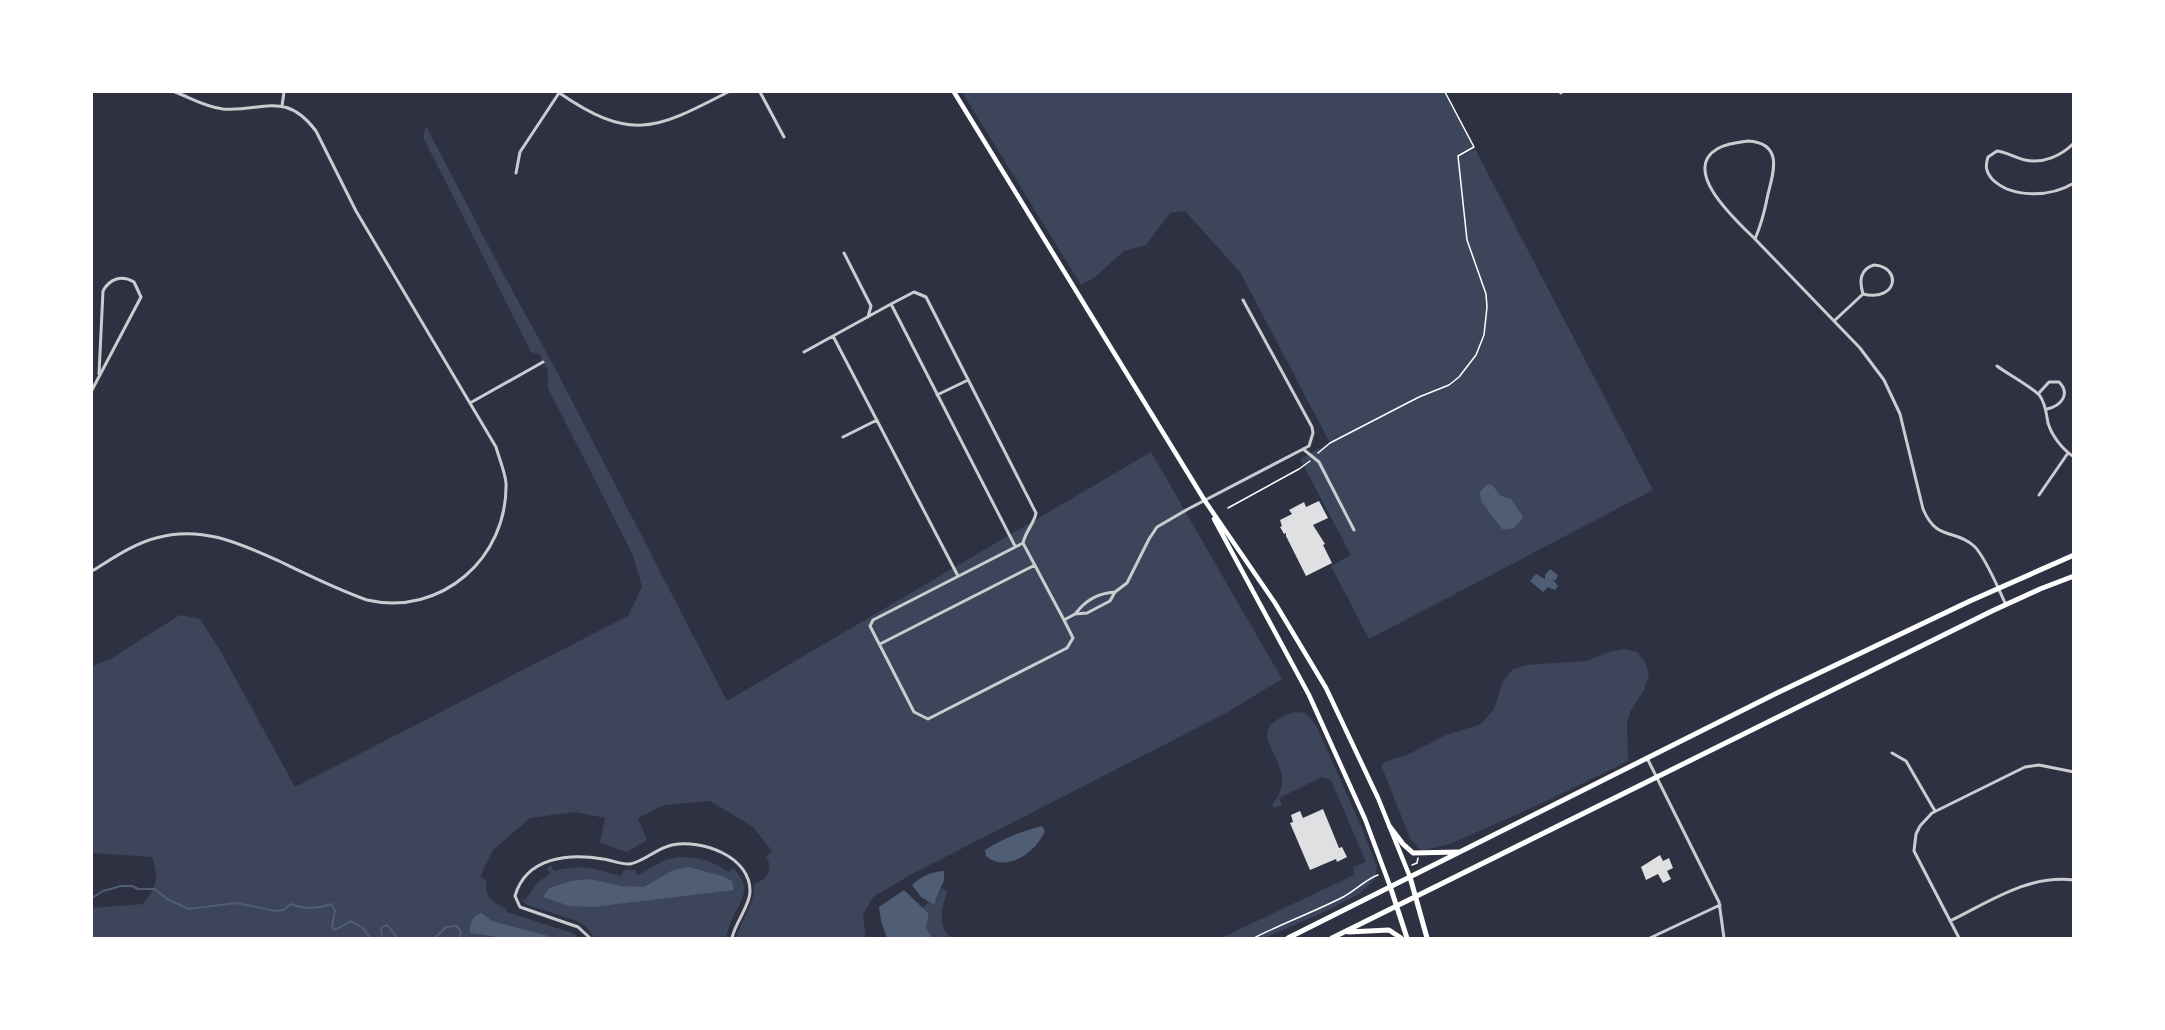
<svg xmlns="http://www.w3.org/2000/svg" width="2165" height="1030" font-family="Signika,sans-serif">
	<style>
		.green { fill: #3c4559 }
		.water { fill: #4f5d75 }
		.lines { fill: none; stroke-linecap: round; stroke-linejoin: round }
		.stream { stroke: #4f5d75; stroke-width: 2 }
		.building { fill: #e0e0e3 }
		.path { stroke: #fff; stroke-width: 1.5 }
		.minor { stroke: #caccd0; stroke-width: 3 }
		.secondary { stroke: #fff; stroke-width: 4.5 }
		.primary { stroke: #fff; stroke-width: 5 }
	</style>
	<rect width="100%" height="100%" fill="#2d3142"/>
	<!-- green -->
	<path class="green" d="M 962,92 L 1445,92 L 1474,147 L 1453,160 L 1475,149 L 1653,490 L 1369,639 L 1331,566 L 1351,555 L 1300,459 L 1330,443 L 1240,272 L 1185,211 L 1170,213 L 1146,245 L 1124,251 L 1094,278 L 1081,285 Z
		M 426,126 L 499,266 L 556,370 L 727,701 L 1151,452 L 1282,679 L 1228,712 L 912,874 L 873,897 L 863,914 L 866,938 L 736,938 C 741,920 755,905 754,885 C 767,878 774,871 766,856 L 772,851 L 753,827 L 710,801 L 664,805 L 638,818 L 647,840 L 627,852 L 600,843 L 605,818 L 575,812 L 530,818 L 493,850 L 480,877 L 487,881 C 483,896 493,904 506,908 L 507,912 L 572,933 L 580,938 L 92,938 L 92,908 L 143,904 C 157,886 159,879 152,857 L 92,853 L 92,666 L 112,658 L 180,615 L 200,619 L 221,652 L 295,787 L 628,616 L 642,587 L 633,555 L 548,388 L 548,371 L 539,354 L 531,352 L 423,137 Z
		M 1623,649 L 1637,652 L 1644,660 L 1649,674 L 1644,690 L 1630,712 L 1627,724 L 1628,761 L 1551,799 L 1450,844 L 1424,850 L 1418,848 L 1410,838 L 1381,765 L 1385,762 L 1409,754 L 1446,735 L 1481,724 L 1494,709 L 1502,683 L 1512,670 L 1525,665 L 1587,661 L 1609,652 Z
		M 1296,712 L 1306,713 L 1316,725 L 1362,828 L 1377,867 L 1375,879 L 1359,894 L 1322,913 L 1264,938 L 1221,938 L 1354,875 L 1353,867 L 1366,862 L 1331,780 L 1322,777 L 1279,798 L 1282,805 L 1274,808 L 1272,805 C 1278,797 1283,789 1282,779 C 1280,748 1242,728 1296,712 Z
		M 678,857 C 698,857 712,860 728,872 L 733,868 C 751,886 744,896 734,915 C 730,922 728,931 726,938 L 594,938 L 587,927 L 577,921 L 527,905 L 520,898 L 525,900 L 538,882 L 550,874 L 547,868 L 551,865 L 554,871 C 581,863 595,869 621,876 L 624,870 L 635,870 L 638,875 L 665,860 Z
		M 942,888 L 947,892 C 942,908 936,929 953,938 L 932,938 L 926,928 L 929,914 L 922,908 L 929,902 L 934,905 Z"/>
	<!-- water -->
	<path class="water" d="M 1487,484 L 1492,485 L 1501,496 L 1511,499 L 1522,515 L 1523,517 C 1517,526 1513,531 1502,529 L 1481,501 L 1480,492 Z
		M 1550,569 L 1558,575 L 1556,580 L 1553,580 L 1558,586 L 1555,590 L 1548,587 L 1543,592 L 1530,581 L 1536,574 L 1545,579 L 1545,575 Z
		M 1042,826 L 1045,831 C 1037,851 1007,874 986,856 L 985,850 C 1002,839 1022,831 1042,826 Z
		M 689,867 L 722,876 L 732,881 L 734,890 L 593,907 L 569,906 L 543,897 L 549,888 L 571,881 L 591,879 L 621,886 L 644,887 L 673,870 Z
		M 944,871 L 944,880 L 934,905 L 921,897 L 912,885 C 922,876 930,872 944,871 Z
		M 904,890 L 929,914 L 926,928 L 932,938 L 887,938 L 881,921 L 879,907 Z
		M 481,913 L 492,921 L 556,938 L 497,938 L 492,936 L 470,933 C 470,923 471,917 481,913 Z"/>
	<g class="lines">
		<!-- stream -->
		<path class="stream" d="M 92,898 L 103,891 L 121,886 L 132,886 L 138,889 L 155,889 L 167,899 L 189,909 L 236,903 L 276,911 L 283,910 L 291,904 C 305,910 317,909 331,904 L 335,910 L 332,927 L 335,930 L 351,921 L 363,928 L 370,938
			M 382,938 L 381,928 L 386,925 L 390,928 L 397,938 L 402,938
			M 435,938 L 446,927 L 457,926 L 461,932 L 459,938
			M 485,938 L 487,938"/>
	</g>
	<!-- building -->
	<path class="building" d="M 1319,501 L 1328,518 L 1313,525 L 1325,544 L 1323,545 L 1332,563 L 1306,576 L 1286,536 L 1286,533 L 1284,534 L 1280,527 L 1282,526 L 1280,520 L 1292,514 L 1289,510 L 1304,502 L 1306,507 Z
		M 1323,809 L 1339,848 L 1342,847 L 1347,857 L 1337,862 L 1336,859 L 1310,870 L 1290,823 L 1293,822 L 1291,815 L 1300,811 L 1303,818 Z
		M 1660,855 L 1663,861 L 1669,858 L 1673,868 L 1667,871 L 1671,879 L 1663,883 L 1658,874 L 1646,880 L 1641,867 Z"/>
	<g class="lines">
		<!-- path -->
		<path class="path" d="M 1318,453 L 1330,443 L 1419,397 L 1449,385 L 1459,377 L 1476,355 L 1484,335 L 1487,307 L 1486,294 L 1467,240 L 1458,156 L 1474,147 L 1445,92
			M 1228,508 L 1299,469 L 1310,461
			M 1412,865 L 1417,863 L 1418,858
			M 1254,938 C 1283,923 1314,912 1343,897 C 1355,891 1366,879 1378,875"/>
		<!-- minor -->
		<path class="minor" d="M 558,92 C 630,142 655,130 728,92
			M 760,92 L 784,137
			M 1560,92 L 1561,93
			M 282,106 L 284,92
			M 1748,141 C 1783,143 1774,171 1768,194 C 1765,210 1761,225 1755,239 C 1738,222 1680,171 1717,149 C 1725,144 1739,142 1748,141 Z
			M 2074,143 C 2061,156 2043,164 2025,160 C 2015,158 2007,152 1997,151 L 1988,157 C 1985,166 1986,172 1992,179 C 2012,199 2051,197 2074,183
			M 516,173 L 520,152 L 559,93
			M 1755,239 L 1860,348 L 1884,380 L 1900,414 L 1923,509 C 1937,542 1954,528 1974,546 C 1985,556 1999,590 2006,605
			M 844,253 L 871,306 L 868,317
			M 1874,265 C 1902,267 1898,302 1863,294 C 1859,281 1860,269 1874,265 Z
			M 1834,321 L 1863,294
			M 833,336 L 958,576
			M 804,352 L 891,304
			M 1997,366 C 2006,373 2035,389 2040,396 C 2046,405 2046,413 2048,423 C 2052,436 2062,449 2074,457
			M 92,390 L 141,297 L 134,282 C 122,275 110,278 103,291 L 99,374
			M 2039,393 L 2049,382 L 2059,382 C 2071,394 2061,406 2047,409
			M 937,395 L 968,380
			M 470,403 L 543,362
			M 843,437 L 877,420
			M 1303,449 L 1319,462 L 1354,530
			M 2039,495 L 2068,453
			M 1015,546 L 891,304 L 914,292 L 926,297 L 1036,513 C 1034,524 1026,530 1023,543
			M 92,571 C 112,559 133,544 156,538 C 201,525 239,543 279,561 C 308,575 336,589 367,600 C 441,617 508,558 506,483 C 505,472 499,458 496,447 L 356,211 L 316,131 C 285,90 263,112 223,109 C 206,107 191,98 175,92
			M 1076,613 C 1085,601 1099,593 1115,592
			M 1064,620 L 1023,543 L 873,620 L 870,626 L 914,712 L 928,719 L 1067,648 L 1073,638 L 1064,620 L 1075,614 L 1087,613 L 1110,601 L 1115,592 L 1127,583 L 1149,539 L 1157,527 L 1188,509 L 1309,446 L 1313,433 L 1312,427 L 1243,300
			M 880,644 L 1035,565
			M 1892,753 L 1906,761 L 1935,811
			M 1648,760 L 1719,902 L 1724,938
			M 1950,921 C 1989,902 2029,874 2074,880
			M 590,938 L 578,927 L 520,907 L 515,896 C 526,857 569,853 603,859 C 611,860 623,865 630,864 C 645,861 657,848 672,845 C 701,839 751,856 750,892 C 750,905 735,923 732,938
			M 1650,938 L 1720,905
			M 1959,938 L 1914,851 L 1916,834 L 1920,826 L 1932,813 L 2025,767 L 2039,765 L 2074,772"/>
		<!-- secondary -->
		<path class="secondary" d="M 954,92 L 1205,501 L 1275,603 L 1326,688 L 1378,798 L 1410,877
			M 1214,519 L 1309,695 L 1365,819 L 1390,886"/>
		<!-- primary -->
		<path class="primary" d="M 1390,827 L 1403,844 L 1413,853 L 1458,852
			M 1410,877 L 1427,938
			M 1390,886 L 1407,938
			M 1348,932 L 1389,930 L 1401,938
			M 1288,938 L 1779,692 L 1970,601 L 2074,555
			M 1332,938 L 1992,611 L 2040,589 L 2074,576"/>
	</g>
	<!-- border -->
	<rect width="2165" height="1030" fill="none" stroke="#ffffff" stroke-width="186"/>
</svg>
